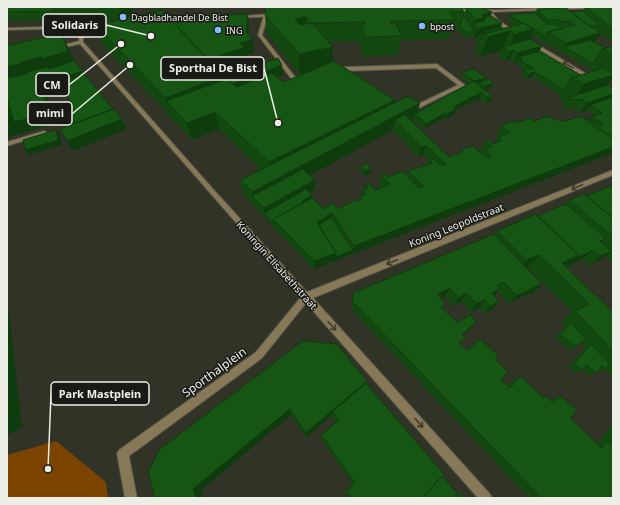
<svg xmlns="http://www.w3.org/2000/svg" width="620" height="505" font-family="'Noto Sans',sans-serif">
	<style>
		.green { fill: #7b4400 }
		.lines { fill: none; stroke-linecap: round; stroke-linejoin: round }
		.service-casing { stroke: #4f5146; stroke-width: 2 }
		.minor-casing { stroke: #4f5146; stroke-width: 2 }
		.service { fill: #877957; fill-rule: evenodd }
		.minor { fill: #877957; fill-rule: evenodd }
		.wall { fill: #134910; fill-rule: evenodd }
		.shaded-wall { fill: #0f3c0d }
		.building { fill: #165513; stroke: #0f3c0d }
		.oneway { stroke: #403b2c }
		.poi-dot { fill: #80bdfa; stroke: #191a15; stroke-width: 1.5 }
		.labels { text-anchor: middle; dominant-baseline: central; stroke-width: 3; stroke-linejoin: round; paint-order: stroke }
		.far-poi-label { font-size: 9px; fill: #edefe7; stroke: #191a15; text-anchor: start }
		.street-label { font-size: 10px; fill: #edefe7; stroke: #191a15 }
		.near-street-label { font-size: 12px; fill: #edefe7; stroke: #191a15 }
		.leader { fill: none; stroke: #edefe7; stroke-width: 1.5 }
		.callout-dot { fill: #edefe7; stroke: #191a15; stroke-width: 1.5 }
		.callout { fill: #191a15; stroke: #edefe7; stroke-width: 1.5 }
		.callout-label { font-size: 11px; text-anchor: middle; font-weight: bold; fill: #edefe7 }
	</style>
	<rect width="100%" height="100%" fill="#313327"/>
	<!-- green -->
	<path class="green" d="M 56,441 L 106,482 L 108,498 L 7,498 L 7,455 Z"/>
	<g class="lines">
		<!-- service casing -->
		<g class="service-casing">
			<path id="service" d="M 266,14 L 268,15 L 262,35 L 296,78 L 304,78 L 304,80 L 293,81 L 258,35 L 264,15 Z
				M 437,64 L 465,85 L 415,110 L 407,107 L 410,105 L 414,106 L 458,85 L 436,68 L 345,71 L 337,73 L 334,71 L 345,67 Z"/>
		</g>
		<!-- minor casing -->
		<g class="minor-casing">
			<path id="minor" d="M 567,7 L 601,7 L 599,8 L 492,12 L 498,20 L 516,32 L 516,33 L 514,34 L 494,22 L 488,12 L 452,11 L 450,10 L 452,9 L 496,10 Z
				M 274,14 L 276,15 L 276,16 L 238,18 L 236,17 L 238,16 Z
				M 107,25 L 107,26 L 105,27 L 87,28 L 83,36 L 83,42 L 213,189 L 307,292 L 613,170 L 613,175 L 313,298 L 490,494 L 492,498 L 478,498 L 306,303 L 262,358 L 129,456 L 137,498 L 125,498 L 117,454 L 119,450 L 256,352 L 301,297 L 80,44 L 56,49 L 56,47 L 79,41 L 79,36 L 82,28 L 7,30 L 7,28 Z
				M 529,42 L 533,42 L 595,79 L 590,80 L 529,44 Z
				M 44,131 L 46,132 L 46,134 L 7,146 L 7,142 Z"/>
		</g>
		<!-- service -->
		<use href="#service" class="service"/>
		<!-- minor -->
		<use href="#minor" class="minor"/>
	</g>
	<!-- wall -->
	<path class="wall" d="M 7,7 L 134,7 L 128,17 L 126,18 L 168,16 L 249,27 L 249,35 L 254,53 L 246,55 L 247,61 L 218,71 L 223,78 L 283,75 L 277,77 L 284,82 L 309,72 L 299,74 L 267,34 L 265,15 L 464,12 L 463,16 L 464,16 L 466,8 L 492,12 L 491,16 L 502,23 L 501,27 L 503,29 L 515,26 L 508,21 L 510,16 L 535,13 L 537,9 L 571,12 L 583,11 L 585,7 L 613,7 L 613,39 L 608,40 L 601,33 L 595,42 L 606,48 L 613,46 L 613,82 L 610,81 L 607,85 L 613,88 L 613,153 L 314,269 L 274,228 L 243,194 L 240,180 L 261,170 L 219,129 L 192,140 L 103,45 L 95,25 L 122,19 L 7,21 ZM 458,30 L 463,37 L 473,37 L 474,38 L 477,38 L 476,40 L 478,45 L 476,53 L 480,56 L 500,51 L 498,56 L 505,61 L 510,60 L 514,63 L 516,62 L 519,64 L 518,66 L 526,70 L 523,71 L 521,76 L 526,79 L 532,77 L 560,95 L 559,98 L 565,102 L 561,108 L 564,110 L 575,109 L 580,113 L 587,110 L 594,115 L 592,116 L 590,119 L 562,122 L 554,120 L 534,121 L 501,126 L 496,136 L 498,137 L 495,143 L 493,144 L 485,141 L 480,151 L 483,153 L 482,154 L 460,150 L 459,154 L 449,157 L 411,120 L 413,119 L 424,129 L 443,118 L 445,120 L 454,114 L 456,110 L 472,102 L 479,100 L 479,98 L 485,103 L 490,102 L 493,97 L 485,90 L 491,88 L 493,83 L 462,72 L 461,77 L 469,84 L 418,112 L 394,103 L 332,62 L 333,47 L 329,42 L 360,41 L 359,44 L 363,56 L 398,55 L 401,40 L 449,39 L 452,31 ZM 532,35 L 543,42 L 594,71 L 580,75 L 540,51 L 530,39 ZM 393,130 L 418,157 L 423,155 L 429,161 L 428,164 L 408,171 L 407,175 L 388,177 L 381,174 L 379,184 L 382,187 L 375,190 L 366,185 L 365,189 L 363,190 L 362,196 L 360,196 L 360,200 L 338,209 L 324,209 L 312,198 L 312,195 L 309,193 L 315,189 L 310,175 Z
		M 144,7 L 238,7 L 145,9 Z
		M 361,166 L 370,174 L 364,176 L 360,171 Z
		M 613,185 L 613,262 L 606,256 L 601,260 L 590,265 L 583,259 L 566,267 L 613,312 L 613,376 L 610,375 L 605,369 L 599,372 L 598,371 L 596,373 L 590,376 L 583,370 L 576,373 L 568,367 L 585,348 L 581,343 L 576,347 L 570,351 L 555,337 L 566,327 L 561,321 L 572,312 L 528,267 L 526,267 L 534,292 L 508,303 L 498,291 L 494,295 L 499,302 L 492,310 L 483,313 L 479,308 L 470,312 L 461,301 L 452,306 L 445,296 L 441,298 L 445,304 L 442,308 L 458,323 L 470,329 L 462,336 L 460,344 L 467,350 L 496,360 L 501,380 L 507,386 L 511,382 L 520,376 L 543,397 L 546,396 L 550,400 L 560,396 L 570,418 L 597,443 L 599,443 L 610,426 L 613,425 L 613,498 L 529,498 L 351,309 L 353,293 L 494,234 L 497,231 L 537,216 L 566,204 L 569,200 L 586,196 Z
		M 367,381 L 366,383 L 442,476 L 457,493 L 461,493 L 465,498 L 349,498 L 344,491 L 353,484 L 321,439 L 321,435 L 337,423 L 331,416 L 306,438 L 291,415 L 201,490 L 204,498 L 155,498 L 160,449 Z"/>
	<!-- shaded-wall -->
	<path class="shaded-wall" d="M 119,7 L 134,7 L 128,17 L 124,19 Z
		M 492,12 L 487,25 L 502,23 L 499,32 L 485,34 L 482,32 L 480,37 L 478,35 L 477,38 L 474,38 L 477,29 L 473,23 L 470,32 L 475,20 L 482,15 Z
		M 248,14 L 249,27 L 248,41 L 253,39 L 254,53 L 246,55 L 247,61 L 208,74 L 205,61 L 246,32 Z
		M 306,17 L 306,36 L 295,19 Z
		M 534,29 L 525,49 L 514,50 L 510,60 L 505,61 L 510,52 L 508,50 L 515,34 Z
		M 510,31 L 503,47 L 502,47 L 500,51 L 480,56 L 488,37 Z
		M 61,33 L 71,53 L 79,71 L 40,85 L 83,71 L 88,80 L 58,84 L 62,90 L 46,95 L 57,123 L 7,137 L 7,66 L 21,62 Z
		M 601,33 L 595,43 L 564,47 L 566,43 Z
		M 542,46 L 537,56 L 519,57 L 516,62 L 514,63 L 518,53 Z
		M 333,47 L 332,66 L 299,74 L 299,54 Z
		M 282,65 L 283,75 L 227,96 L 166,101 L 165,98 L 223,76 L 225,86 Z
		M 535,72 L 532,77 L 526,79 L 528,74 Z
		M 613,75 L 613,77 L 600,95 L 582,99 L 574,100 L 584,84 Z
		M 486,78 L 484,83 L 480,82 L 478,84 L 474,81 Z
		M 493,83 L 491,88 L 483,91 L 485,86 Z
		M 480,92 L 479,95 L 481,94 L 479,100 L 472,102 L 456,110 L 454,114 L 445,120 L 447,114 L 454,107 Z
		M 613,94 L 613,100 L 590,105 L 587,110 L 580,113 L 587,103 Z
		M 493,97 L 490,102 L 485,103 L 488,98 Z
		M 395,100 L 392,117 L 271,179 L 269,162 Z
		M 420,103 L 417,116 L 415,114 L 413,119 L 401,126 L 395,120 L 393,130 L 259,203 L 252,196 L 252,192 Z
		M 215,112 L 219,129 L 192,140 L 187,123 Z
		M 445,113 L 443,118 L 424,129 L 426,124 Z
		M 122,119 L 127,129 L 73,151 L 67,141 Z
		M 56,130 L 60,135 L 62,145 L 29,155 L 25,150 Z
		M 426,145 L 423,155 L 418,157 L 421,147 Z
		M 613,147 L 613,153 L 314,269 L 314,261 L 336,253 L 353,250 L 354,246 Z
		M 371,169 L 370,174 L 364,176 L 365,171 Z
		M 315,180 L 315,189 L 267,216 L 264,213 L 264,208 Z
		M 312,195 L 312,200 L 302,206 L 302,201 Z
		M 332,213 L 331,222 L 319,230 L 317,222 Z
		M 593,250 L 583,259 L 557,272 L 562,263 L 579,255 Z
		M 612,251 L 601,260 L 590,265 L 600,256 Z
		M 539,255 L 528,267 L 515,272 L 526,260 Z
		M 504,282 L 497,290 L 500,289 L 493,297 L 485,300 L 479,308 L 470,312 L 476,304 L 497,286 Z
		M 542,284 L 534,292 L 508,303 L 516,296 Z
		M 450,288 L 445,296 L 433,301 L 438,294 Z
		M 467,293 L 461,301 L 452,306 L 458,298 Z
		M 7,296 L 22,427 L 7,435 Z
		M 499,302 L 492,310 L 483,313 L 490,306 Z
		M 476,322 L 470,329 L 456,342 L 462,335 Z
		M 367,381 L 364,388 L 332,412 L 331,416 L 306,438 L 306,433 Z
		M 290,409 L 291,415 L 201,490 L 204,498 L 196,498 L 193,489 Z"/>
	<!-- building -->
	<path class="building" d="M 7,7 L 52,7 L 55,11 L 7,12 Z
		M 266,7 L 461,7 L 464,12 L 450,12 L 455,20 L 391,21 L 391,24 L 396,23 L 401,36 L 365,37 L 361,24 L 366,24 L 365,22 L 312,23 L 306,17 L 295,19 L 300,25 L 312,23 L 333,47 L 299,54 L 265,15 Z
		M 480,7 L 492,12 L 482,15 L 485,17 L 475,20 L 466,8 Z
		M 585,7 L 613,7 L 613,29 Z
		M 566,8 L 584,22 L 601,33 L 566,43 L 548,32 L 575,25 L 570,21 L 560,22 L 558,19 L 548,20 L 537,9 Z
		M 162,10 L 223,76 L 165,98 L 95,25 Z
		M 583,11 L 600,26 L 590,26 L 584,22 L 571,12 Z
		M 535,13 L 546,24 L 556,24 L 562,29 L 548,32 L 546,37 L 524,23 L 523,24 L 510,16 L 511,14 Z
		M 248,14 L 246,32 L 253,39 L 240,43 L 245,47 L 208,60 L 168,16 Z
		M 463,16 L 464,16 L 475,32 L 464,32 L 460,26 Z
		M 491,16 L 502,23 L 477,29 L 473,23 L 484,21 L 485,17 Z
		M 524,23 L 534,29 L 515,34 L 510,31 L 488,37 L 483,34 Z
		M 501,27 L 503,29 L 484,33 L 482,32 Z
		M 61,33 L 68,51 L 43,59 L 42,57 L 21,62 L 21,64 L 7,66 L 7,46 Z
		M 482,34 L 480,40 L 478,35 Z
		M 530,39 L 542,46 L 518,53 L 514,50 L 510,52 L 502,47 Z
		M 590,40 L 606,48 L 602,49 L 593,64 L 564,47 Z
		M 613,46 L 613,54 L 602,49 Z
		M 540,51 L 580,75 L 571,78 L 564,90 L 535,72 L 528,74 L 523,71 L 534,68 L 520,61 L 523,60 L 519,57 Z
		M 278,58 L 282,65 L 233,84 L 227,79 L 224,80 L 223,78 Z
		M 74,61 L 83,71 L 40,85 L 50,113 L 14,122 L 7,98 L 7,78 L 28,74 L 27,72 L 48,67 L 49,69 Z
		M 334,61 L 395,100 L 269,162 L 215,112 L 187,123 L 166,101 L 227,79 L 237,87 L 271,73 L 284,82 Z
		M 603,68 L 613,74 L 613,75 L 584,84 L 571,78 Z
		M 474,69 L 486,78 L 474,81 L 493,97 L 488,98 L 480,92 L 479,93 L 481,94 L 474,96 L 454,107 L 456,109 L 447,114 L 445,113 L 426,124 L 415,114 L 474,81 L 462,72 Z
		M 85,75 L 113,109 L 75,123 L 68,112 L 74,110 L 68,102 L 71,101 L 58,84 Z
		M 489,79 L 493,83 L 485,86 L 480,82 Z
		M 607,85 L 613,88 L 613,94 L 587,103 L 582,99 L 571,100 L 568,98 Z
		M 408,96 L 420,103 L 252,192 L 240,180 Z
		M 613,97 L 613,138 L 585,119 L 589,119 L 600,126 L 604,124 L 592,116 L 602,113 L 590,105 Z
		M 114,109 L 122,119 L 67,141 L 60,129 Z
		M 405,115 L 449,157 L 462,152 L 460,150 L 473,146 L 487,158 L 492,156 L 484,149 L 492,147 L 485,141 L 488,139 L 493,144 L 502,140 L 498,137 L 510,133 L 501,126 L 513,121 L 516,123 L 531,118 L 534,121 L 548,116 L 554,120 L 557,119 L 562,122 L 580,116 L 613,138 L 613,147 L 354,246 L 332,213 L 317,222 L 336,253 L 314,261 L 273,219 L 312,198 L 324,209 L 333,203 L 338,209 L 355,200 L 356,201 L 362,199 L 360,196 L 366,194 L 363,190 L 368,188 L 366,185 L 370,183 L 375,190 L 390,184 L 381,174 L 384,173 L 388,177 L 403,171 L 419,188 L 423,186 L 408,171 L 432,163 L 430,161 L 434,159 L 441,166 L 446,164 L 426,145 L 421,147 L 395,120 Z
		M 56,130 L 58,140 L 25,150 L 23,140 Z
		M 367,163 L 371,169 L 365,171 L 361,166 Z
		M 303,169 L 315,180 L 264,208 L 252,196 Z
		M 613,185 L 613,218 L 586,196 Z
		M 306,189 L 312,195 L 302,201 L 303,203 L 273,219 L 274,224 L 264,213 Z
		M 584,194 L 613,218 L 613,237 L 569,200 Z
		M 566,204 L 606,238 L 600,241 L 612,251 L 600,256 L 593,250 L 576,258 L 579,255 L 537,216 Z
		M 536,214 L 579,255 L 562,263 L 613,312 L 613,351 L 575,311 L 589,304 L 539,255 L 526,260 L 497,231 Z
		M 331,217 L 353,250 L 336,257 L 336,253 L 319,225 Z
		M 494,234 L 542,284 L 516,296 L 504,282 L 497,286 L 500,289 L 492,293 L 499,302 L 490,306 L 485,300 L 476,304 L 467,293 L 458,298 L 450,288 L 438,294 L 445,304 L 441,307 L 458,323 L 470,314 L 476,322 L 462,335 L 465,338 L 459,343 L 467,350 L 480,339 L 499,356 L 496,360 L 508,372 L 501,380 L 510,388 L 520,376 L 544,398 L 546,396 L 553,403 L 560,396 L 577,410 L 570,418 L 602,448 L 606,441 L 610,445 L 613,440 L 613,498 L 541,498 L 352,301 L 353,293 Z
		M 571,323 L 586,339 L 576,347 L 560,334 Z
		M 303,341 L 337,344 L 367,381 L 306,433 L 290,409 L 193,489 L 196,498 L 155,498 L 148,472 L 160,449 Z
		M 591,344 L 610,364 L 605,369 L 602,366 L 596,373 L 587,365 L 582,370 L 574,364 Z
		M 366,383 L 444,474 L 422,498 L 352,498 L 346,491 L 355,483 L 321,435 L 339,420 L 332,412 Z
		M 442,476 L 457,493 L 453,498 L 422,498 Z
		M 461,493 L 465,498 L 456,498 Z"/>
	<!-- one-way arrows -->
	<defs><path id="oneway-shaft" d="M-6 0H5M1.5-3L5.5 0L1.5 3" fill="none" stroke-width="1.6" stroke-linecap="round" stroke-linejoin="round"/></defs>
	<g class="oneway">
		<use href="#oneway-shaft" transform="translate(568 65) rotate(-149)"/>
		<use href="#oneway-shaft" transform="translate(577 187) rotate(158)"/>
		<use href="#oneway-shaft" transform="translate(392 262) rotate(158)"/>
		<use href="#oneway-shaft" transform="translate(332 326) rotate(48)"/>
		<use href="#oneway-shaft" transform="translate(419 423) rotate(48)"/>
	</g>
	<!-- markers -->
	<g class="poi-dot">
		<circle cx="123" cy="17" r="4"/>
		<circle cx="422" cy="26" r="4"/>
		<circle cx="218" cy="30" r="4"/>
	</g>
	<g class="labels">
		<!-- far-poi labels -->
		<g class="far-poi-label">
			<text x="131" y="17">Dagbladhandel De Bist</text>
			<text x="430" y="26">bpost</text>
			<text x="226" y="30">ING</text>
		</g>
		<!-- street labels -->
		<g class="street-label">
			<text transform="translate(456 225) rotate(-22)">Koning Leopoldstraat</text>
			<text transform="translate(277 265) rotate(48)">Koningin Elisabethstraat</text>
		</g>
		<!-- near-street labels -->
		<g class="near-street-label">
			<text transform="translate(214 372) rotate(-36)">Sporthalplein</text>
		</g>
	</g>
	<!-- callouts -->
	<path class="leader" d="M151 36L106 25M278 123L264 68M121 44L69 85M130 65L72 114M48 469L51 394"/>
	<g class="callout-dot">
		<circle cx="151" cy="36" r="4"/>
		<circle cx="278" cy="123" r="4"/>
		<circle cx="121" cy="44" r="4"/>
		<circle cx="130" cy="65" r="4"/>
		<circle cx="48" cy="469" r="4"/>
	</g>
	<g class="callout">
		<rect x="43" y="14" width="63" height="23" rx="4"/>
		<rect x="161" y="57" width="103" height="23" rx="4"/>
		<rect x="36" y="73" width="33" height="23" rx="4"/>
		<rect x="28" y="102" width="44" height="23" rx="4"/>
		<rect x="51" y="382" width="98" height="23" rx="4"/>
	</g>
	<g class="callout-label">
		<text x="75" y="29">Solidaris</text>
		<text x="213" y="72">Sporthal De Bist</text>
		<text x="52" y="89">CM</text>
		<text x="50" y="117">mimi</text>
		<text x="100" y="398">Park Mastplein</text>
	</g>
	<!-- border -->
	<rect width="620" height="505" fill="none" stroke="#edefe7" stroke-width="16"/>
</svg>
